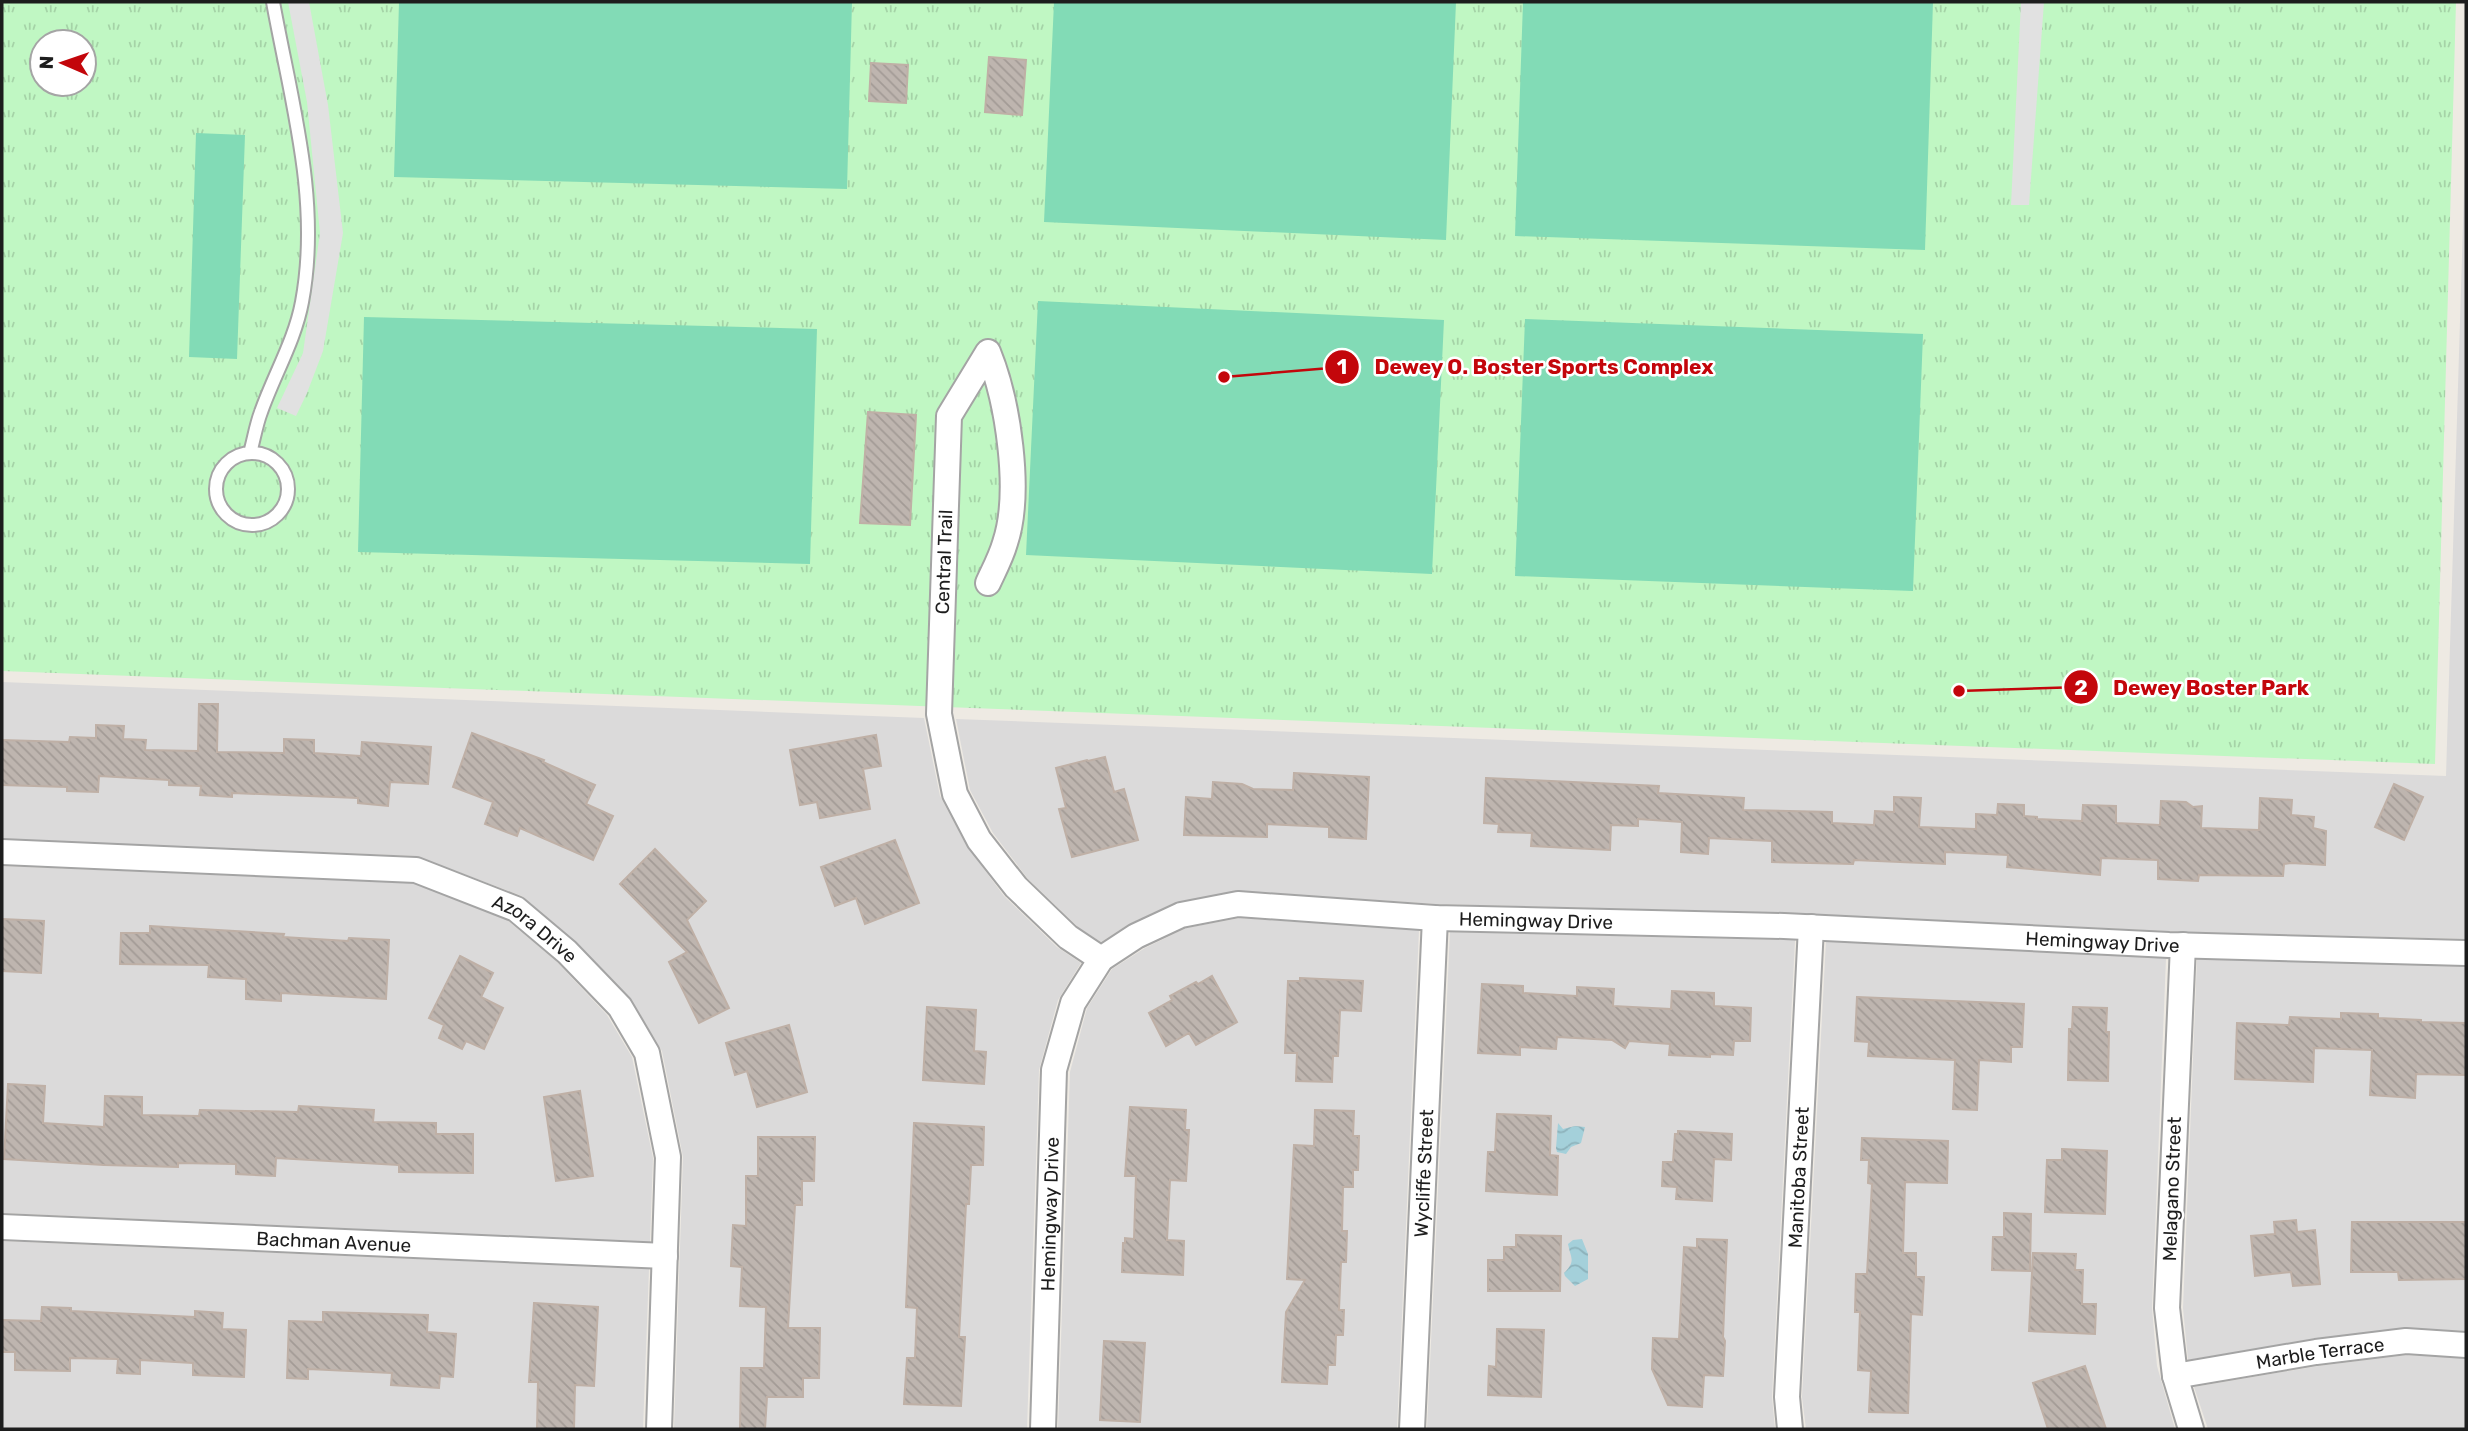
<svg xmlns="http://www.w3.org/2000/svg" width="2468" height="1431" font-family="Rubik,sans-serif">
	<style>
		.residential { fill: #dbdada }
		.park { fill: url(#park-tufts); fill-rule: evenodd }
		.pitch { fill: #82dbb6 }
		.parking { fill: #e1e1e1 }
		.water { fill: url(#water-waves) }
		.building { fill: url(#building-back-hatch); stroke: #bfb0a6; stroke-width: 2 }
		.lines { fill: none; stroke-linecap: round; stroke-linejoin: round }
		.lane-casing { stroke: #a4a4a4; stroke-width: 16 }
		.street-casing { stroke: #a4a4a4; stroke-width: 28 }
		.lane { stroke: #fff; stroke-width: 12 }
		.street { stroke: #fff; stroke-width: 24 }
		.labels { text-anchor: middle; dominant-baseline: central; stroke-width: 5; stroke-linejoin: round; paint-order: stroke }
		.street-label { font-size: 19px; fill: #1d1d1d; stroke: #fff }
		.leader { fill: none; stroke: #c3060b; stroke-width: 2.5 }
		.callout-dot { fill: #c3060b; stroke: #fff; stroke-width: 2.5 }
		.mark-label { font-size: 21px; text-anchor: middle; font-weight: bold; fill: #fff }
		.callout-label { font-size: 21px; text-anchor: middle; font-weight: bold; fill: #c3060b; stroke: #fff; stroke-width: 5; stroke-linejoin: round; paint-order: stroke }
	</style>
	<defs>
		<pattern id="park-tufts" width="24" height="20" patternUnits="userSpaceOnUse" patternTransform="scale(1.75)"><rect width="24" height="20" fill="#c0f7c3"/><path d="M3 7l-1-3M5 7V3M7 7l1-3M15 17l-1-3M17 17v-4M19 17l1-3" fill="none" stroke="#a5d3a7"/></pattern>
		<pattern id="water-waves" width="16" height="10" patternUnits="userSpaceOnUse" patternTransform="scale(1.75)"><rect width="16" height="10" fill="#a4d0da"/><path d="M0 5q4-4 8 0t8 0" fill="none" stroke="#8db2bb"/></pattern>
		<pattern id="building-back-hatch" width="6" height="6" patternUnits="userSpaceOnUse" patternTransform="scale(1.75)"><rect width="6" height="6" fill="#beb5af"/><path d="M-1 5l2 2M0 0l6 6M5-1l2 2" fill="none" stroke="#a39b96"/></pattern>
	</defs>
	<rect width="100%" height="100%" fill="#eeeae3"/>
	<!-- residential -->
	<path class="residential" d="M 2466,126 L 2466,939 L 2183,932 L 1796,913 L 1436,904 L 1239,891 L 1174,903 L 1129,924 L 1101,942 L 1079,928 L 1028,879 L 993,833 L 970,790 L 956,719 L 2446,776 Z
		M 2,682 L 924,718 L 940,796 L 966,845 L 1004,896 L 1057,947 L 1081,963 L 1058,1000 L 1039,1070 L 1027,1429 L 674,1429 L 683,1157 L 662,1051 L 631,999 L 577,943 L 522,896 L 416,856 L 2,839 Z
		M 2,866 L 413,883 L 507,920 L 556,961 L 607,1015 L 632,1057 L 653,1158 L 650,1242 L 2,1213 Z
		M 1240,918 L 1419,930 L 1397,1429 L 1058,1429 L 1070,1072 L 1087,1008 L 1112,969 L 1145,948 L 1186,928 Z
		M 1450,932 L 1795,940 L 1772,1397 L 1775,1429 L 1427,1429 Z
		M 1826,941 L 2166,958 L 2152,1308 L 2157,1366 L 2175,1429 L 1806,1429 L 1802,1397 Z
		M 2197,959 L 2466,966 L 2466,1331 L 2407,1328 L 2313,1339 L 2188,1360 L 2183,1308 Z
		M 2,1241 L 649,1269 L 643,1429 L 2,1429 Z
		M 2407,1355 L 2466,1358 L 2466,1429 L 2208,1429 L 2194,1387 L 2318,1366 Z"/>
	<!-- park -->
	<path class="park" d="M 2,2 L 2456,2 L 2435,764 L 2,671 ZM 42,42 L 84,42 L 84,84 L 42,84 Z"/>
	<!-- pitch -->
	<path class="pitch" d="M 399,2 L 852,2 L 847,189 L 394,177 Z
		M 1054,2 L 1456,2 L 1446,240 L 1044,222 Z
		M 1523,2 L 1933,2 L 1925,250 L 1515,236 Z
		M 196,133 L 245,135 L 237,359 L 189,357 Z
		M 1038,301 L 1444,320 L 1432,574 L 1026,555 Z
		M 364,317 L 817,329 L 810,564 L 358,552 Z
		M 1525,319 L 1923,334 L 1913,591 L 1515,576 Z"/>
	<!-- parking -->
	<path class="parking" d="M 288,2 L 309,2 L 328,105 L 343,233 L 323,351 L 307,393 L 296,416 L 277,408 L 303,353 L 320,233 L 307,102 Z
		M 2021,2 L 2044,2 L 2029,205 L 2011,205 Z"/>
	<!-- water -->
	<path class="water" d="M 1558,1123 L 1563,1129 L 1575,1126 L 1585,1127 L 1581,1143 L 1571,1147 L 1566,1154 L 1557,1152 L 1556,1148 Z
		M 1582,1239 L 1588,1254 L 1588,1279 L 1575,1286 L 1565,1276 L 1564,1273 C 1576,1261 1571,1259 1568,1244 L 1573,1240 Z"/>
	<!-- building -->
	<path class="building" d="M 989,57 L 1026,60 L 1022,115 L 985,112 Z
		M 871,63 L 908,65 L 906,103 L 869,101 Z
		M 868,412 L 916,415 L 910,525 L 860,523 Z
		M 199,704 L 218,704 L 217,752 L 284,753 L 284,739 L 314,740 L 314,753 L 361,756 L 362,742 L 431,747 L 428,784 L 390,782 L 388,806 L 358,803 L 358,798 L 232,793 L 232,797 L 200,795 L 201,786 L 169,785 L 169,780 L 99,776 L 98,792 L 67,791 L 67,787 L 2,785 L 2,740 L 69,742 L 70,737 L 96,738 L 96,725 L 124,726 L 123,739 L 146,740 L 145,750 L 198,751 Z
		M 472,733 L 544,760 L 543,762 L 595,785 L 586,804 L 613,816 L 593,860 L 520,828 L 517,836 L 485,824 L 493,802 L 453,787 Z
		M 876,735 L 881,766 L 863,769 L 870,809 L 820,818 L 817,802 L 800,805 L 790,750 Z
		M 1105,757 L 1114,792 L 1124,789 L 1138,840 L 1072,857 L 1059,809 L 1066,808 L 1056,768 L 1087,760 L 1088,761 Z
		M 1294,773 L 1369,777 L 1366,839 L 1329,837 L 1329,827 L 1267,824 L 1267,837 L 1184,835 L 1186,797 L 1212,799 L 1213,782 L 1242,784 L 1253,789 L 1293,790 Z
		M 1486,778 L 1659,786 L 1658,793 L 1744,798 L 1743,810 L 1832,812 L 1832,823 L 1874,825 L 1875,811 L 1894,812 L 1894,797 L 1921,798 L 1919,827 L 1976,829 L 1976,814 L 1997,815 L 1998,804 L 2024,805 L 2024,816 L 2037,817 L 2037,819 L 2082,821 L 2083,805 L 2116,806 L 2116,823 L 2160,825 L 2161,801 L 2186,802 L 2193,807 L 2202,806 L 2201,828 L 2259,830 L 2260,798 L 2292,800 L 2291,815 L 2314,817 L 2313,828 L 2326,831 L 2325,865 L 2291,863 L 2284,864 L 2283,876 L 2199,875 L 2198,881 L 2158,879 L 2158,860 L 2101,858 L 2100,875 L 2007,867 L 2008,855 L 1945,852 L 1945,864 L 1854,860 L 1853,864 L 1772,862 L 1772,841 L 1709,838 L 1708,854 L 1681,852 L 1682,822 L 1638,819 L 1638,826 L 1611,825 L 1610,850 L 1531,846 L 1532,833 L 1498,832 L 1499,824 L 1484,823 Z
		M 2394,784 L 2423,797 L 2404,840 L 2375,827 Z
		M 895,840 L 919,903 L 865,924 L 856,898 L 835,906 L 821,867 Z
		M 655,849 L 706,901 L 687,920 L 729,1008 L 699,1023 L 669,962 L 687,952 L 620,884 Z
		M 2,919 L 44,921 L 41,973 L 2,971 Z
		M 150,926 L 284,934 L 283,937 L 348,941 L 349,938 L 389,940 L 386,999 L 281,993 L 281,1001 L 246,999 L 246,979 L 208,977 L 209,965 L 120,964 L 121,933 L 150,933 Z
		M 460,956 L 493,973 L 481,997 L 503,1008 L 484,1049 L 466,1041 L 462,1049 L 439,1038 L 444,1025 L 429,1018 Z
		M 1212,976 L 1237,1022 L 1196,1045 L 1189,1033 L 1166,1046 L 1149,1013 L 1172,1000 L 1170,996 L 1196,982 L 1198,984 Z
		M 1300,978 L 1363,981 L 1361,1011 L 1340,1010 L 1338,1056 L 1333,1056 L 1332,1082 L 1296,1081 L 1297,1053 L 1285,1053 L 1288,981 L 1300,981 Z
		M 1482,984 L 1523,986 L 1523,993 L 1577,996 L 1577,987 L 1614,989 L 1613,1006 L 1671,1009 L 1672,991 L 1714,993 L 1714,1006 L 1751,1008 L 1750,1041 L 1734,1041 L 1733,1055 L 1710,1054 L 1710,1057 L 1669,1055 L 1670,1044 L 1629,1041 L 1625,1048 L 1612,1040 L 1557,1037 L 1556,1049 L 1520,1047 L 1520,1055 L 1478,1053 Z
		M 1857,997 L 2024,1004 L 2022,1047 L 2011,1047 L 2011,1062 L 1979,1060 L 1977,1110 L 1953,1109 L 1955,1060 L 1868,1056 L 1869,1042 L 1855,1041 Z
		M 927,1007 L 976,1010 L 974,1051 L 986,1052 L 984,1084 L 923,1080 Z
		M 2073,1007 L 2107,1008 L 2106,1032 L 2109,1032 L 2108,1081 L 2068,1080 L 2069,1029 L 2072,1029 Z
		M 2341,1013 L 2378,1014 L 2378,1018 L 2421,1020 L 2421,1022 L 2466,1023 L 2466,1075 L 2416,1074 L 2415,1098 L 2370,1095 L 2372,1050 L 2314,1048 L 2313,1082 L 2235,1079 L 2237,1023 L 2289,1025 L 2290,1017 L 2341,1019 Z
		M 789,1025 L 807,1092 L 757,1107 L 747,1071 L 735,1075 L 726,1043 Z
		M 8,1084 L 45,1086 L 43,1123 L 104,1127 L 105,1096 L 142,1097 L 142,1115 L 199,1116 L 200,1110 L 298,1112 L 299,1106 L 374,1110 L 373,1122 L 436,1123 L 436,1134 L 473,1134 L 473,1173 L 399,1172 L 399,1165 L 276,1158 L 275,1176 L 236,1174 L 236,1164 L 178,1163 L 178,1167 L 104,1165 L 4,1159 Z
		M 580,1091 L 593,1176 L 556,1181 L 544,1097 Z
		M 1130,1107 L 1186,1110 L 1185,1130 L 1189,1130 L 1186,1181 L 1170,1180 L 1167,1240 L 1184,1241 L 1183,1275 L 1122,1272 L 1123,1243 L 1125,1243 L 1125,1238 L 1134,1239 L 1136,1176 L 1125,1176 Z
		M 1315,1110 L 1354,1111 L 1353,1136 L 1359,1136 L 1358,1170 L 1353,1170 L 1353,1187 L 1343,1187 L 1342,1231 L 1347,1231 L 1346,1262 L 1341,1262 L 1339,1310 L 1344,1310 L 1343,1335 L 1336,1335 L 1335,1365 L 1328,1365 L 1327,1384 L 1282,1382 L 1286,1312 L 1305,1280 L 1287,1279 L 1294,1145 L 1314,1146 Z
		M 1497,1114 L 1551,1116 L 1550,1155 L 1558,1156 L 1557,1195 L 1486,1191 L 1488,1152 L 1495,1152 Z
		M 914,1123 L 984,1127 L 983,1165 L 971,1165 L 969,1204 L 966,1204 L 959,1337 L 965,1337 L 961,1406 L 904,1404 L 907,1358 L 915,1358 L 917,1308 L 906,1307 Z
		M 1678,1131 L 1732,1134 L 1731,1160 L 1714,1159 L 1712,1201 L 1676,1199 L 1677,1187 L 1662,1186 L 1663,1162 L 1673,1162 L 1675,1134 L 1678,1134 Z
		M 758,1137 L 815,1137 L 814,1181 L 802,1181 L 802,1205 L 795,1205 L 788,1328 L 820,1328 L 819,1378 L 803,1378 L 803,1397 L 767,1397 L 765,1429 L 740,1429 L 741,1368 L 764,1368 L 766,1307 L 740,1306 L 742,1267 L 731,1266 L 733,1225 L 746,1226 L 746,1176 L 758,1176 Z
		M 1862,1138 L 1948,1141 L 1947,1183 L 1905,1182 L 1903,1253 L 1916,1253 L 1916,1277 L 1924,1277 L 1922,1315 L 1911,1314 L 1908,1413 L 1869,1412 L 1871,1371 L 1858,1370 L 1860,1312 L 1855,1312 L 1856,1274 L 1867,1274 L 1872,1184 L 1868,1183 L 1869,1160 L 1861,1160 Z
		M 2062,1149 L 2107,1151 L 2105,1214 L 2045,1212 L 2047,1160 L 2062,1160 Z
		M 2004,1213 L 2031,1214 L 2030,1271 L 1992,1270 L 1993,1237 L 2004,1237 Z
		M 2296,1220 L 2297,1232 L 2315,1230 L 2320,1284 L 2293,1286 L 2291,1272 L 2255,1276 L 2251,1236 L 2275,1234 L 2274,1222 Z
		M 2352,1222 L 2466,1222 L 2466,1279 L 2399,1280 L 2398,1272 L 2351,1272 Z
		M 1516,1235 L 1561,1236 L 1560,1291 L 1488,1291 L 1488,1260 L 1504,1260 L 1504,1247 L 1516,1247 Z
		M 1697,1239 L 1727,1240 L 1723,1337 L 1725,1341 L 1723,1376 L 1704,1375 L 1702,1407 L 1668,1405 L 1652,1369 L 1653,1338 L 1679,1339 L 1684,1247 L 1697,1248 Z
		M 2033,1253 L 2076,1254 L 2075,1270 L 2083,1270 L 2082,1304 L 2096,1304 L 2095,1334 L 2029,1331 Z
		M 534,1303 L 598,1307 L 594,1386 L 575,1385 L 574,1429 L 537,1429 L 538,1382 L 529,1382 Z
		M 42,1307 L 71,1308 L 71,1311 L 195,1317 L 195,1311 L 223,1313 L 222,1329 L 246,1330 L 244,1377 L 193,1375 L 193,1363 L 140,1360 L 140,1374 L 117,1373 L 118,1359 L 70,1358 L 70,1371 L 15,1370 L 15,1352 L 2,1352 L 2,1320 L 41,1321 Z
		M 323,1312 L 428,1315 L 427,1332 L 456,1334 L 453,1377 L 440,1376 L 439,1388 L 391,1385 L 392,1373 L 308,1369 L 308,1379 L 287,1378 L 289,1321 L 323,1322 Z
		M 1497,1329 L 1544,1330 L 1541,1397 L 1488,1395 L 1489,1366 L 1496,1367 Z
		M 1104,1341 L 1145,1343 L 1140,1422 L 1100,1420 Z
		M 2085,1366 L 2106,1429 L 2048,1429 L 2033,1383 Z"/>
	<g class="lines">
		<!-- lane casing -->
		<g class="lane-casing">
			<path id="lane" d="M216 489a36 36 0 1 1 72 0a36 36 0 1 1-72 0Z
				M 250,453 C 254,439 256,425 261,412 C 274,375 295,340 302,302 C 321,201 291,101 273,2"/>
		</g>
		<!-- street casing -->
		<g class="street-casing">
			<g id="street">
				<path d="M 988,583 C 994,570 1001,557 1005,543 C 1022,492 1008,401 988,352 L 949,416 L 939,714 L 955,794 L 979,840 L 1016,887 L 1068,937 L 1101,959"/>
				<path id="s1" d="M 2,852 L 416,870 L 516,909 L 567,952 L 620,1007 L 647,1053 L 668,1157 L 659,1429"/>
				<path d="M 2183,945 L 2167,1308 L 2175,1376 L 2191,1429"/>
				<path id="s2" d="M 2,1227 L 665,1256"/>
				<path id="s3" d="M 2175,1376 L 2316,1352 L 2406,1341 L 2466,1345"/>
				<path id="s4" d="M 1043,1429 L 1054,1070 L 1073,1003 L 1101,959 L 1136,936 L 1181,915 L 1238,904 L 1435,918 L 1784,926 L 2169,945 L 2466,953"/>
				<path id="s5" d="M 1412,1429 L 1435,918"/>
				<path id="s6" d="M 1790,1429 L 1787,1397 L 1811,927"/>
			</g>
		</g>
		<!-- lane -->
		<use href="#lane" class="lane"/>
		<!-- street -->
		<use href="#street" class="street"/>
	</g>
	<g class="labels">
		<!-- street labels -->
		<g class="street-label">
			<text transform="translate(944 562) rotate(-88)">Central Trail</text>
			<text stroke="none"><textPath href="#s4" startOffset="929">Hemingway Drive</textPath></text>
			<text stroke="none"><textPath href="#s1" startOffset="548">Azora Drive</textPath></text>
			<text stroke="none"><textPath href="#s4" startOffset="1496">Hemingway Drive</textPath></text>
			<text stroke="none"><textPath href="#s5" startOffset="256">Wycliffe Street</textPath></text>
			<text stroke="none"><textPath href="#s6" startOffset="252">Manitoba Street</textPath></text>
			<text transform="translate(2172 1189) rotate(-88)">Melagano Street</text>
			<text stroke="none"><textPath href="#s4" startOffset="215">Hemingway Drive</textPath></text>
			<text stroke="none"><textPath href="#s2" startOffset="332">Bachman Avenue</textPath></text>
			<text stroke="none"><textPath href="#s3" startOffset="147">Marble Terrace</textPath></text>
		</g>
	</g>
	<!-- callouts -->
	<path class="leader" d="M1224 377L1342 367M1959 691L2081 687"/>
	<g class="callout-dot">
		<circle cx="1224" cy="377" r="7"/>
		<circle cx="1959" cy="691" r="7"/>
		<circle cx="1342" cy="367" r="18"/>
		<circle cx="2081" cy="687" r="18"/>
	</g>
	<g class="mark-label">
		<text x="1342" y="374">1</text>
		<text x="2081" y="695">2</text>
	</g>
	<g class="callout-label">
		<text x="1544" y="374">Dewey O. Boster Sports Complex</text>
		<text x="2211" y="695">Dewey Boster Park</text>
	</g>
	<!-- border -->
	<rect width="2468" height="1431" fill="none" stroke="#1d1d1d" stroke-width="7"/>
	<!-- north arrow -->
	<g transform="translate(63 63) rotate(272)"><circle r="33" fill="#ffffff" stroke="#a5a5a5" stroke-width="2"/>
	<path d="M0-5L12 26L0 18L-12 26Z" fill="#c3060b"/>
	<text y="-10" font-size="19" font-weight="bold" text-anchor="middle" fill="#1d1d1d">N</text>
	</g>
</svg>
